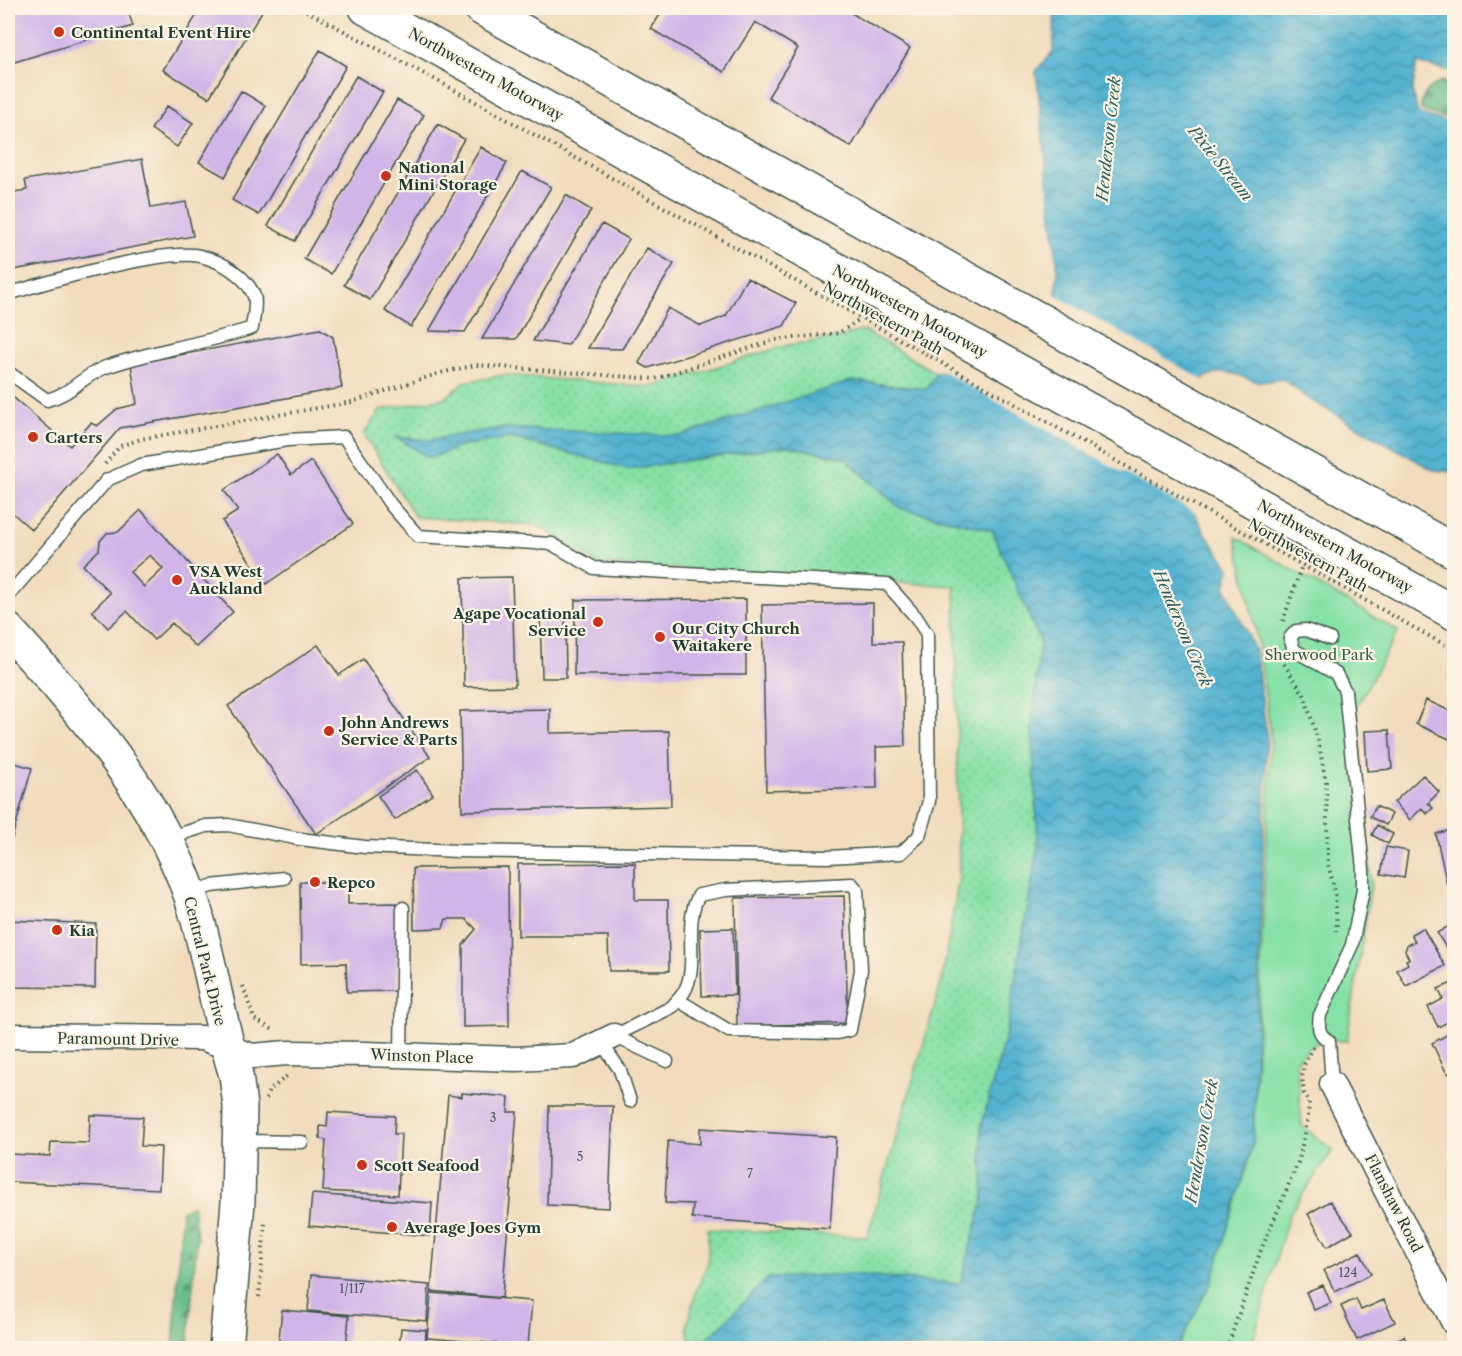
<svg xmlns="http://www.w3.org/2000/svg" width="1462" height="1356" font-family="'Libre Caslon Text',serif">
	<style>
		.grass { fill: url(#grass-dots); stroke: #528f6e; stroke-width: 1.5 }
		.forest { fill: url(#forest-firs); stroke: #467e60; stroke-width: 1.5 }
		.green { fill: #86e1a7; stroke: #528f6e; stroke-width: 1.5 }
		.water { fill: url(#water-waves); stroke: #387882; stroke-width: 1.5 }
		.pier { fill: #f2dcbd }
		.building { fill: #d1b5e8; fill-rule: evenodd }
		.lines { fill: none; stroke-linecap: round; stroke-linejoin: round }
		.lane-casing { stroke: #3f5549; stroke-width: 15 }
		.street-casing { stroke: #3f5549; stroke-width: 27 }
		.secondary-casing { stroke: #3f5549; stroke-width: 36 }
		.highway-casing { stroke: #3f5549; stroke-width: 36 }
		.path { stroke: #3f5549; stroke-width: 4; stroke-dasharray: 1.5 4.5; stroke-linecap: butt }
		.lane { stroke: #fff; stroke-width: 12 }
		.street { stroke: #fff; stroke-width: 24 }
		.secondary { stroke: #fff; stroke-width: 33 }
		.highway { stroke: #fff; stroke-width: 33 }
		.poi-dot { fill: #c8321e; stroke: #fcf5e5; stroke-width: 2 }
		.labels { text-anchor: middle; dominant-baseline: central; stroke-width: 4.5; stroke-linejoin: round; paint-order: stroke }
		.number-label { font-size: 12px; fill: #4c5b61 }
		.poi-label { font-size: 15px; font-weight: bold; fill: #1f3d34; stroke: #fcf5e5; text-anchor: start }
		.street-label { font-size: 15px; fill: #1f3d34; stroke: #fcf5e5 }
		.park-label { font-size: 15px; fill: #345e4b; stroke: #fcf5e5 }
		.water-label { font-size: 16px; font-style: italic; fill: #2e6063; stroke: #fcf5e5 }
	</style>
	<defs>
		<pattern id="grass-dots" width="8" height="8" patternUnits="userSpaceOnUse" patternTransform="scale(1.5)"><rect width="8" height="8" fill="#86e1a7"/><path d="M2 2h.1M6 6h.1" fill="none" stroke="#73c290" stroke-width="1.8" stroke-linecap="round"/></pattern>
		<pattern id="forest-firs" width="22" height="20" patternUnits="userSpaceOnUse" patternTransform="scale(1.5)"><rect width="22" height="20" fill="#6cbf8c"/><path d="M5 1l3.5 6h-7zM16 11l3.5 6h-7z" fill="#589c73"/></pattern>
		<pattern id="water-waves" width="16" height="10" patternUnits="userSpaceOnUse" patternTransform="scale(1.5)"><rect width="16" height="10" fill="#52b3d1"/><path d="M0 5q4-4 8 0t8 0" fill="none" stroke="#4393aa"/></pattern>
	</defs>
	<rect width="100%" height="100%" fill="#fcf5e5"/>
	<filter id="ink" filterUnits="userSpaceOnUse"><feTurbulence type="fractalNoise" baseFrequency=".0167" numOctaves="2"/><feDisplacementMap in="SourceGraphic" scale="12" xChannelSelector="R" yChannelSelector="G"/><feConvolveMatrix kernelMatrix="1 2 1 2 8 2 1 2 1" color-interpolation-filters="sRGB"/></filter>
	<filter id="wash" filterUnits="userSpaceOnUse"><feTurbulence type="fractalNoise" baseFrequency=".008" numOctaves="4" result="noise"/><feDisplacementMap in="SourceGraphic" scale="24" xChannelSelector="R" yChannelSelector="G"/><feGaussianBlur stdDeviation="1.35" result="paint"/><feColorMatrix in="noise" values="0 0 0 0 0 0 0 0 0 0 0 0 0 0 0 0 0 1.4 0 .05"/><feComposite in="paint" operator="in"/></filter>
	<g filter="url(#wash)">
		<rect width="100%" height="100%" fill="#f2dcbd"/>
		<!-- grass -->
		<path class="grass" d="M 863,330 L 936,373 L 926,389 L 852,381 L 679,436 L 502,428 L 428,440 L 397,437 L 430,458 L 465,445 L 511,438 L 629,469 L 787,446 L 845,458 L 900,508 L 992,530 L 1040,641 L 1032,728 L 1038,845 L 1007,1029 L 981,1128 L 984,1198 L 960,1284 L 850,1274 L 714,1333 L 700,1342 L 703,1348 L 691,1348 L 687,1327 L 696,1291 L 708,1263 L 708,1229 L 867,1237 L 941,984 L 959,877 L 955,586 L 598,564 L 538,525 L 415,517 L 364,434 L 380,410 L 445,398 L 464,382 L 505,375 L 651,387 L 788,345 L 838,338 Z"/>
		<!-- forest -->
		<path class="forest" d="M 1441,81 L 1454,83 L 1454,121 L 1421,110 C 1421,94 1428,89 1441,81 Z
			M 193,1205 L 197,1237 L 188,1348 L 173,1348 L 182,1211 Z"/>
		<!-- green -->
		<path class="green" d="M 1236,537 L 1398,631 L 1356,708 L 1371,884 L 1347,1041 C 1320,1038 1314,1041 1296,1061 L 1302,1126 L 1333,1150 L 1289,1214 L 1251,1348 L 1177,1348 L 1212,1281 L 1253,1144 L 1271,738 L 1259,647 Z"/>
		<!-- water -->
		<path class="water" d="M 1055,8 L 1454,8 L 1454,72 L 1417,63 L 1412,91 L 1418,113 L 1454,124 L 1454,472 L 1433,470 L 1307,398 L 1283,379 C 1275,380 1263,383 1255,381 C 1233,374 1229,368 1205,377 L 1174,411 L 1175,474 L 1203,530 L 1230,569 L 1225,587 L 1255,650 L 1267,737 L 1253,1144 L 1212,1281 L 1177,1348 L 703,1348 L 700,1342 L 714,1333 L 768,1278 L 850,1274 L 960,1284 L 984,1198 L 981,1128 L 1007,1029 L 1038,845 L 1032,728 L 1040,641 L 992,530 L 900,508 L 845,458 L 787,446 L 629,469 L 511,438 L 465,445 L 430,458 L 395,437 L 428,440 L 502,428 L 679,436 L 852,381 L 926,389 L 936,373 L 1050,353 L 1058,272 L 1036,71 L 1053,51 Z"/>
		<!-- pier -->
		<path class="pier" d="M 1053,294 L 1205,381 L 1177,412 L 1178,473 L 1199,515 L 939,369 L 1047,351 Z"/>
		<g id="blocks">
			<!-- building -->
			<path class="building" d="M 8,8 L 127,8 L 133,26 L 8,64 Z
				M 201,8 L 264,8 L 209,98 L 163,70 Z
				M 664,8 L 843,8 L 910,48 L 851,147 L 768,97 L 798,48 L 755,22 L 724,72 L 651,29 Z
				M 320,50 L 346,66 L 259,215 L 232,200 Z
				M 356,76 L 383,92 L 295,241 L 268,226 Z
				M 241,91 L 266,106 L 225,177 L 199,162 Z
				M 397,100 L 424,115 L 331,274 L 304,259 Z
				M 167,106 L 193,123 L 177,147 L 151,129 Z
				M 438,124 L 464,139 L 370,300 L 344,285 Z
				M 481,147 L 507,163 L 411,327 L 385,311 Z
				M 142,159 L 151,208 L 186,202 L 193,236 L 8,271 L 8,193 L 27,190 L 25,180 Z
				M 522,171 L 551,187 L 465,332 L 429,331 Z
				M 566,195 L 591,210 L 516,339 L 482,339 Z
				M 602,224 L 629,239 L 568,345 L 533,341 Z
				M 647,248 L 674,264 L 622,349 L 588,348 Z
				M 747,278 L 796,303 L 784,326 L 648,368 L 639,363 L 668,308 L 701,326 L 726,316 Z
				M 320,329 L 333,337 L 342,388 L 120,428 L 32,530 L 8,509 L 8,393 L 70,446 L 91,423 L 97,426 L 117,409 L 137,404 L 131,364 Z
				M 277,454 L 291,475 L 311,461 L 353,524 L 266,584 L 222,521 L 238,511 L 224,490 Z
				M 141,510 L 233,612 L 196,647 L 172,623 L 154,640 L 127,611 L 108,628 L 92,611 L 110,593 L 83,565 L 99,550 L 100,541 L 107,533 L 118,532 ZM 150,555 L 163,569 L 144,587 L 130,572 Z
				M 512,577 L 515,686 L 464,687 L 462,578 Z
				M 746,599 L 746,675 L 574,675 L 575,600 Z
				M 873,603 L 873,642 L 902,642 L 905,746 L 876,747 L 877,788 L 766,791 L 762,605 Z
				M 565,614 L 566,678 L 542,678 L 540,615 Z
				M 318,645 L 339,675 L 363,659 L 430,757 L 316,834 L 228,706 Z
				M 1426,700 L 1452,712 L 1454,707 L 1454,741 L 1416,724 Z
				M 550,709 L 550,733 L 669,731 L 671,806 L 462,811 L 460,711 Z
				M 1389,730 L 1392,769 L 1367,771 L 1365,731 Z
				M 8,761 L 32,768 L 8,852 Z
				M 417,770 L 433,794 L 395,820 L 378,796 Z
				M 1423,775 L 1439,792 L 1428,803 L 1433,808 L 1427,814 L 1422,808 L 1410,820 L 1394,802 Z
				M 1376,806 L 1392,814 L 1386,825 L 1370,817 Z
				M 1377,825 L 1393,834 L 1388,844 L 1372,835 Z
				M 1454,829 L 1454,883 L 1447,885 L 1436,834 Z
				M 1386,847 L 1408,851 L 1404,878 L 1381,874 Z
				M 635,863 L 635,900 L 668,900 L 669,971 L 609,971 L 608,936 L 518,936 L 518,864 Z
				M 508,867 L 509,1026 L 463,1027 L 463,945 L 476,929 L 466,919 L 446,919 L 443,928 L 414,929 L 413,868 Z
				M 300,882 L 348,882 L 348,904 L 397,903 L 397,991 L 347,992 L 346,963 L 301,964 Z
				M 844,896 L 848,1023 L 737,1026 L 735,898 Z
				M 8,920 L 96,924 L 95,988 L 8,987 Z
				M 1452,924 L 1454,929 L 1454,947 L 1448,951 L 1437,933 Z
				M 733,928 L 735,995 L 702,996 L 700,929 Z
				M 1423,928 L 1445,966 L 1406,986 L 1397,970 L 1408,964 L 1406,960 L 1409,959 L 1405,951 L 1407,945 L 1415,941 L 1411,934 Z
				M 1452,983 L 1454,988 L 1454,1019 L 1438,1027 L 1428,1007 L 1443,999 L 1438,989 Z
				M 1454,1031 L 1454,1070 L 1447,1074 L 1432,1043 Z
				M 462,1093 L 509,1097 L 508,1112 L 517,1112 L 502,1298 L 431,1291 L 448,1095 L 462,1097 Z
				M 549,1106 L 613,1106 L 609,1208 L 547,1205 Z
				M 328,1112 L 395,1116 L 394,1134 L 401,1134 L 398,1195 L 323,1191 L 326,1140 L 320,1139 L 320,1126 L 327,1127 Z
				M 90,1115 L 143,1117 L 141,1146 L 161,1147 L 159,1189 L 9,1182 L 10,1154 L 50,1156 L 51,1142 L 89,1143 Z
				M 700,1128 L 836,1137 L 830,1229 L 692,1218 L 693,1204 L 665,1203 L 668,1141 L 700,1144 Z
				M 312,1194 L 432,1203 L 430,1236 L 309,1226 Z
				M 1330,1201 L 1353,1232 L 1327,1247 L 1308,1214 Z
				M 1360,1252 L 1371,1274 L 1335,1292 L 1324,1270 Z
				M 311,1275 L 429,1285 L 427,1321 L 308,1311 Z
				M 1323,1285 L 1331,1303 L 1314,1310 L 1306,1292 Z
				M 431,1293 L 532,1301 L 528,1346 L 427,1338 Z
				M 1356,1299 L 1361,1310 L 1384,1300 L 1395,1322 L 1357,1340 L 1341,1306 Z
				M 282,1310 L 349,1316 L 346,1348 L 278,1348 Z
				M 401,1328 L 426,1330 L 425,1348 L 399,1348 Z
				M 1404,1336 L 1410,1348 L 1381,1348 Z"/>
		</g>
	</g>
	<g filter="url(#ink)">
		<use href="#blocks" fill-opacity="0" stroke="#3f5549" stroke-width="1.5"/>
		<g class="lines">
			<!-- lane casing -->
			<g class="lane-casing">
				<path id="lane" d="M 8,294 C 47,282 164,248 200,256 C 221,261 246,275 254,296 C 257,304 253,319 252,328 C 204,344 154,350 106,367 C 82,376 73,393 47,400 L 8,372
					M 8,596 L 107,480 L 141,465 L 287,440 L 344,437 L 391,505 L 418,536 L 552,544 L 594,568 L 887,584 L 916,617 L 927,634 L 929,801 L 919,836 L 901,853 L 828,857 L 458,851 L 365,847 L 300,839 L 228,825 L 206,826 L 168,838
					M 1330,639 L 1306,630 L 1296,631 L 1290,638 L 1294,650 L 1336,674 L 1345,691 L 1363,869 L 1363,890 L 1352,945 L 1320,1015 C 1318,1028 1318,1034 1329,1041 L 1332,1084
					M 191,893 L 211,886 L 284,878
					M 614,1036 L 672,1007 C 676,1002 681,997 684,992 C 700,965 682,924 699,895 L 726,890 L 852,884 L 857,890 L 861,970 L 850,1030 L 837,1033 L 729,1031 L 678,1000
					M 614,1036 L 667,1061
					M 601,1042 L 620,1070 L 630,1101
					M 401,1055 L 403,908
					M 240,1141 L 302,1142"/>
			</g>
			<!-- street casing -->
			<g class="street-casing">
				<path id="street" d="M 8,1036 L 202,1038 L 252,1056 L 287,1053 L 366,1054 L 516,1059 L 573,1056 L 614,1036
					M 1332,1084 L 1454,1323"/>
			</g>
			<!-- secondary casing -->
			<g class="secondary-casing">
				<path id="secondary" d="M 8,630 C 79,708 154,792 190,894 C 210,953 217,1016 236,1075 L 240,1106 L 238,1202 L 226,1348"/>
			</g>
			<!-- highway casing -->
			<g class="highway-casing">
				<path id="highway" d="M 366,8 L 1454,613
					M 481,8 L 1454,551"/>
			</g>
			<!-- path -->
			<path class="path" d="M 301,8 L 451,88 L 1454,650
				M 105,464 L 120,446 L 141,439 L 352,402 L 440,373 L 476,365 L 655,379 L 775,340 L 839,333 L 860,319
				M 1283,621 L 1302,565
				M 1284,664 L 1304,695 L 1318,740 L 1326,782 L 1328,864 L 1335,891 L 1337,931
				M 243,986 L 254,1019 L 275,1031
				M 266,1099 L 269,1091 L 288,1075
				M 259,1297 L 265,1223
				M 1227,1348 L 1261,1250 L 1299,1160 L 1308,1118 L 1309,1101 L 1304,1094 L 1302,1077 L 1304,1065 L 1314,1046"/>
			<!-- lane -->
			<use href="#lane" class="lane"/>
			<!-- street -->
			<use href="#street" class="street"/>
			<!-- secondary -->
			<use href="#secondary" class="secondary"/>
			<!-- highway -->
			<use href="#highway" class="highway"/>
		</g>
	</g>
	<!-- markers -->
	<g class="poi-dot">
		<circle cx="59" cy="32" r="6"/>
		<circle cx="386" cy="176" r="6"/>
		<circle cx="33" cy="437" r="6"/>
		<circle cx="177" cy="580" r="6"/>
		<circle cx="598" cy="622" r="6"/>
		<circle cx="660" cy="637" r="6"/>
		<circle cx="329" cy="731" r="6"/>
		<circle cx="315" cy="882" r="6"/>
		<circle cx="57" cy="930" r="6"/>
		<circle cx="362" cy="1165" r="6"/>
		<circle cx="392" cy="1227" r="6"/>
	</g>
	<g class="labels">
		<!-- number labels -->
		<g class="number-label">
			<text x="493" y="1117">3</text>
			<text x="580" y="1156">5</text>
			<text x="750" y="1173">7</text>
			<text x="1348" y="1272">124</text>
			<text x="352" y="1288">1/117</text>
		</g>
		<!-- poi labels -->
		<g class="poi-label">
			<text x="71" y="32">Continental Event Hire</text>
			<text x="398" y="167">National<tspan x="398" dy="17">Mini Storage</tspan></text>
			<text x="45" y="437">Carters</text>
			<text x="189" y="571">VSA West<tspan x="189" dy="17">Auckland</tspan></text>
			<text x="586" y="613" text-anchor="end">Agape Vocational<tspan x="586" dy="17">Service</tspan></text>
			<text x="672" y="628">Our City Church<tspan x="672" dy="17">Waitakere</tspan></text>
			<text x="341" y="722">John Andrews<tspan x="341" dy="17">Service &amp; Parts</tspan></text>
			<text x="327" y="882">Repco</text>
			<text x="69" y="930">Kia</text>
			<text x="374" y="1165">Scott Seafood</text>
			<text x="404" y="1227">Average Joes Gym</text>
		</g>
		<!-- street labels -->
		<g class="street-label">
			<text transform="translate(486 74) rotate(29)">Northwestern Motorway</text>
			<text transform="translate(910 311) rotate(29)">Northwestern Motorway</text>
			<text transform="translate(883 318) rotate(29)">Northwestern Path</text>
			<text transform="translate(1335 546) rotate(29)">Northwestern Motorway</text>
			<text transform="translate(1308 555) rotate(29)">Northwestern Path</text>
			<text transform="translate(205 961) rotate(76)">Central Park Drive</text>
			<text transform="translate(118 1039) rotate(1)">Paramount Drive</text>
			<text transform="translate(422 1056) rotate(2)">Winston Place</text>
			<text transform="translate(1394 1203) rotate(63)">Flanshaw Road</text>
		</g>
		<!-- park labels -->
		<g class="park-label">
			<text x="1319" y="654">Sherwood Park</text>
		</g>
		<!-- water labels -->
		<g class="water-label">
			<text transform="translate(1108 139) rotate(-84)">Henderson Creek</text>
			<text transform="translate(1221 163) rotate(51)">Pixie Stream</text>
			<text transform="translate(1183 628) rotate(67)">Henderson Creek</text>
			<text transform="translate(1201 1141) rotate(-80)">Henderson Creek</text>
		</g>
	</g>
	<!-- margin -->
	<rect width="1462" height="1356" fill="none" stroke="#fcf5e5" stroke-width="30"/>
</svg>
